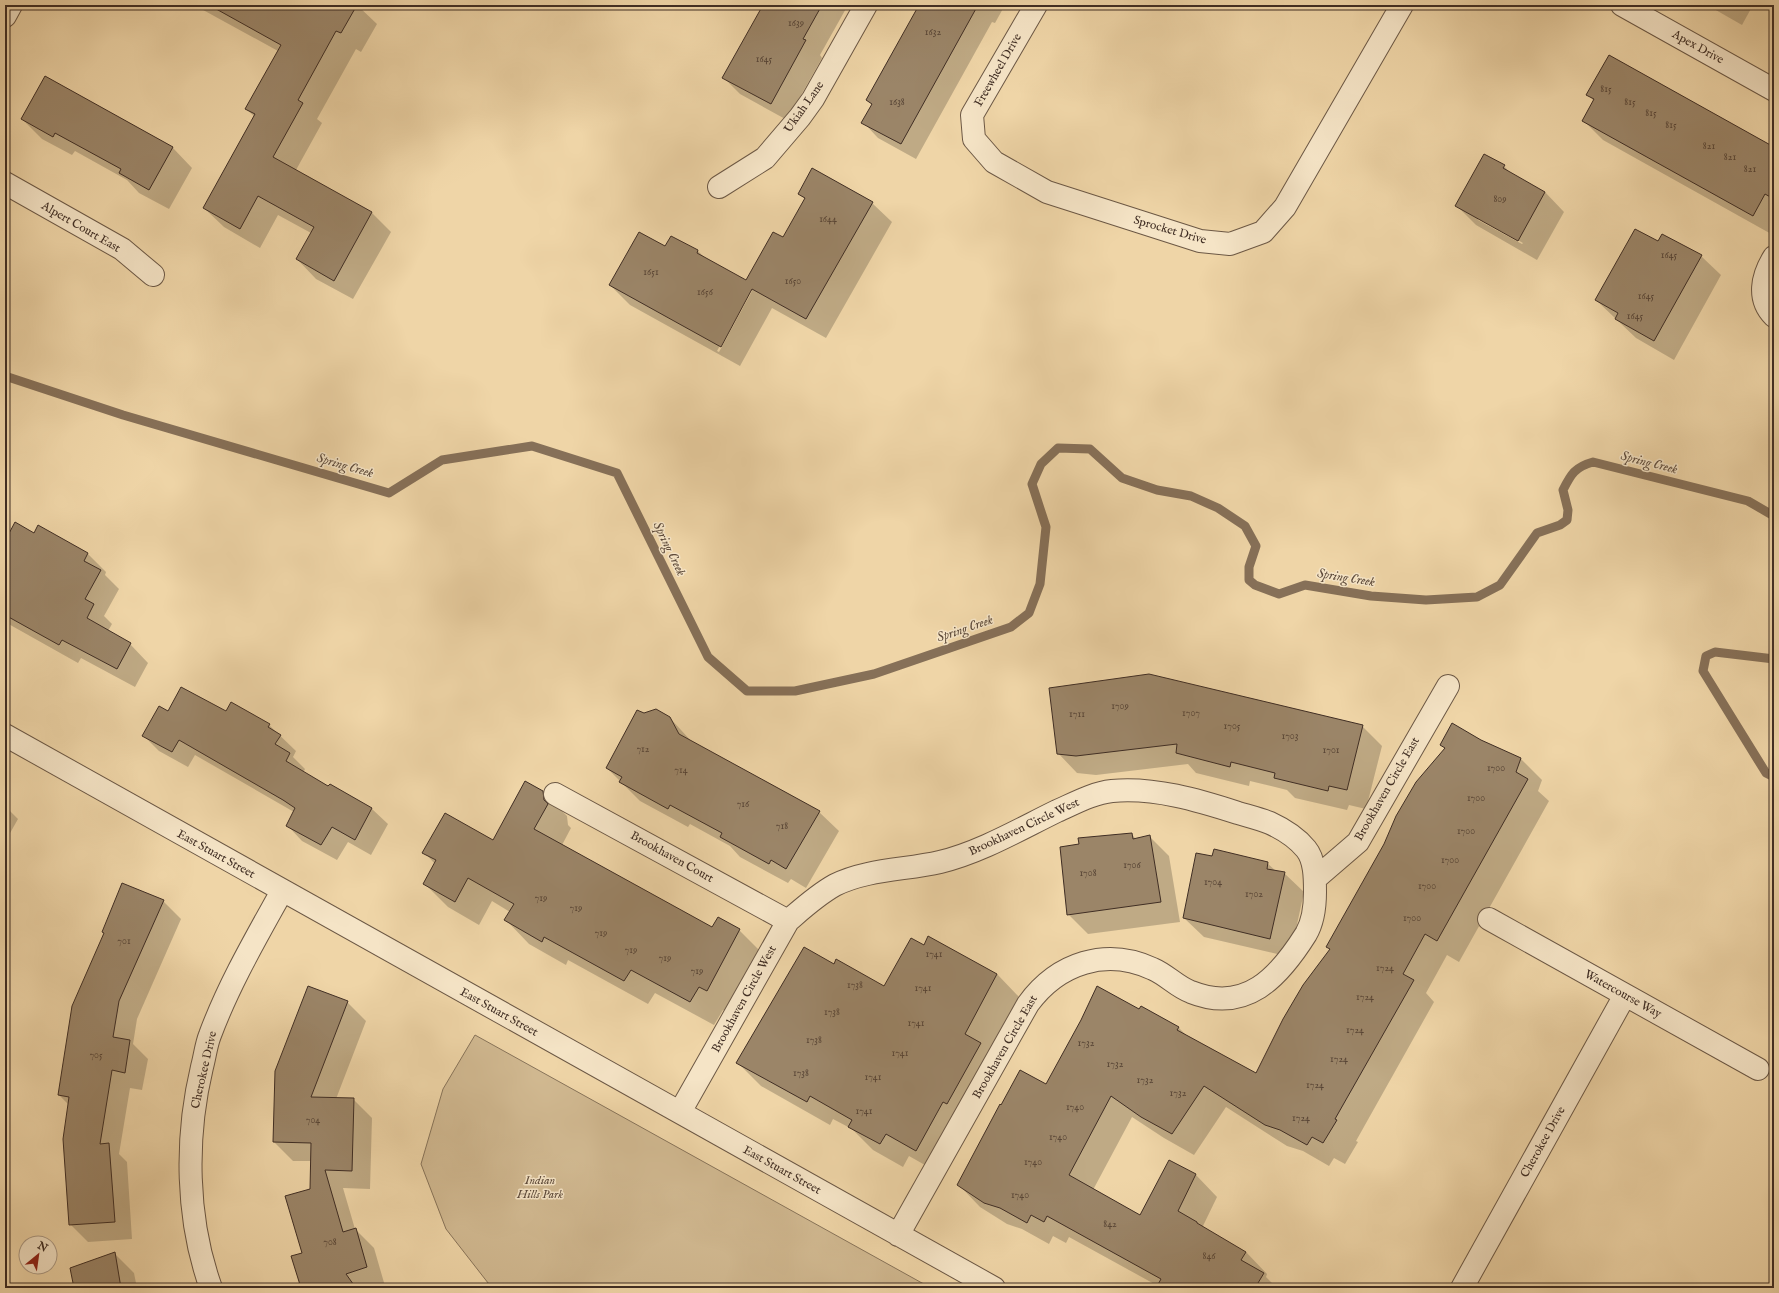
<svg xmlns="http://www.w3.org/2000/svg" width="1779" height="1293" font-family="'IM FELL English',serif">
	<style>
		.green { fill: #d1b991; stroke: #88745a }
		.shadow { fill: #0003; fill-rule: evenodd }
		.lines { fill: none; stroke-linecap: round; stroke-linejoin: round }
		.stream { stroke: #867058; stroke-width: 9 }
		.building { fill: #9b8568; stroke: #402e24 }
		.minor-casing { stroke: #6c5845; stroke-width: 24 }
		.minor { stroke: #f5e4c6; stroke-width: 22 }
		.labels { text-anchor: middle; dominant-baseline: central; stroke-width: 3; stroke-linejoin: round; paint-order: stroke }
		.number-label { font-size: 10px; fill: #574435 }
		.street-label { font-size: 12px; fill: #402e24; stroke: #f5e4c6 }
		.park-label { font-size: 12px; font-style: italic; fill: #5d4a3a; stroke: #f5e4c6 }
		.water-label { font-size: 13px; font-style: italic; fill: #5d4a3a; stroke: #f5e4c6 }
	</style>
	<rect width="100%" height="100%" fill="#efd5a7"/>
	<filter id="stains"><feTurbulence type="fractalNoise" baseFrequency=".005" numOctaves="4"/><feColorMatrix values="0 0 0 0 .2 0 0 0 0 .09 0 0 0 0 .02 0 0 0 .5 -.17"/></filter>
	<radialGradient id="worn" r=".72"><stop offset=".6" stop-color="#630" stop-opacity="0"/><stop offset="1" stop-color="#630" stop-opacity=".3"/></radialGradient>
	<!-- green -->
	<path class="green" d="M 475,1035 L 931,1288 L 492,1288 L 446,1229 L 421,1164 L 443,1089 Z"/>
	<!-- shadow -->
	<path class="shadow" d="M 194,5 L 357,5 L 377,24 L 361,52 L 356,49 L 317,119 L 322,123 L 296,170 L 371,212 L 391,232 L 353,299 L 316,279 L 297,259 L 311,233 L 278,215 L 260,248 L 224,227 L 204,208 L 255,117 L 246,109 L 278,51 Z
		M 764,5 L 848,5 L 820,55 L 822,58 L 787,120 L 740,94 L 723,77 Z
		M 921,5 L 1005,5 L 995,23 L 992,22 L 916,159 L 878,138 L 863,122 L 872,105 L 867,100 Z
		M 1707,5 L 1753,5 L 1742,25 Z
		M 45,78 L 173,148 L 192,168 L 169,209 L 139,193 L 127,180 L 75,151 L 72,155 L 42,139 L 22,119 Z
		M 1588,95 L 1774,148 L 1774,233 L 1773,235 L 1603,140 L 1583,120 L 1594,101 Z
		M 1504,166 L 1512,175 L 1545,192 L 1564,212 L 1537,260 L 1476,225 L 1457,206 ZM 1478,218 L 1523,243 L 1522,244 L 1478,220 Z
		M 799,194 L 872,203 L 892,222 L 826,338 L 772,308 L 740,366 L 630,305 L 610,285 L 665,247 L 698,251 L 705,258 L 746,281 L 783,239 L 805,199 ZM 750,291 L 752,291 L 719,352 L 717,351 Z
		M 1658,243 L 1701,256 L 1721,275 L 1674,360 L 1636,338 L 1596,300 Z
		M 39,527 L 88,554 L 106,572 L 105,575 L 119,589 L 104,616 L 112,624 L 108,631 L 130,644 L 148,663 L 135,687 L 81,658 L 78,663 L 5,622 L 5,543 L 35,534 Z
		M 226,712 L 269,725 L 296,751 L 293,757 L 305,769 L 303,773 L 328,787 L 330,786 L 372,809 L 388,824 L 371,855 L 348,842 L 337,860 L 302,841 L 287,825 L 294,812 L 195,755 L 188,767 L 159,751 L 144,736 L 168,713 Z
		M 643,714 L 670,718 L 692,742 L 819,812 L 839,831 L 806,888 L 791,879 L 788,883 L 740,857 L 730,846 L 690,824 L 688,827 L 640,801 L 607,768 Z
		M 1362,726 L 1382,746 L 1366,809 L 1349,805 L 1347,810 L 1295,798 L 1287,790 L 1250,781 L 1249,786 L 1196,773 L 1188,764 L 1096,775 L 1077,773 L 1058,753 Z
		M 1480,740 L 1521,759 L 1542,780 L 1538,791 L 1549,801 L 1459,962 L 1447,955 L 1426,993 L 1434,1002 L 1356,1141 L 1358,1142 L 1345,1164 L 1334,1158 L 1329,1166 L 1303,1151 L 1287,1146 L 1226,1107 L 1194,1155 L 1164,1138 L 1132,1117 L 1093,1190 L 1140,1216 L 1169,1161 L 1196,1175 L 1217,1197 L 1202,1228 L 1246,1252 L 1267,1274 L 1266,1277 L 1277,1288 L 1157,1288 L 1158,1286 L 1069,1237 L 1066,1243 L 1053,1236 L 1049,1244 L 1022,1229 L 1007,1224 L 980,1207 L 959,1185 L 1046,1086 L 1140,1010 L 1142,1007 L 1179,1028 L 1188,1037 L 1256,1075 L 1331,950 L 1328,947 L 1446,749 L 1441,745 Z
		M 543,792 L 567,816 L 568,825 L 571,828 L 562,845 L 713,928 L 739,930 L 763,954 L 731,1014 L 723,1010 L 714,1025 L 655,993 L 648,1004 L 568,960 L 566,965 L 529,944 L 506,920 L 510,912 L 492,901 L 479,925 L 448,907 L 424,883 L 435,864 L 424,852 L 494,841 Z
		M 5,806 L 18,819 L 5,842 Z
		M 1131,834 L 1136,839 L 1149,836 L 1169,856 L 1180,922 L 1088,934 L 1068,914 Z
		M 1213,857 L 1267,863 L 1276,871 L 1284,873 L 1304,892 L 1290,957 L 1204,937 L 1184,918 Z
		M 163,901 L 181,919 L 137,1019 L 133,1044 L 148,1059 L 142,1090 L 130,1088 L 119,1154 L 127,1162 L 132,1239 L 88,1242 L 70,1224 L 69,1105 L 59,1095 Z
		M 924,946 L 997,974 L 1020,998 L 939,1173 L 909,1156 L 903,1167 L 873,1150 L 852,1129 L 833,1119 L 830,1125 L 761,1086 L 738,1063 L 834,965 L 884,987 Z
		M 347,1002 L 366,1021 L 336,1099 L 353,1099 L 372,1118 L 370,1189 L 343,1188 L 355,1229 L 374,1248 L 385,1286 L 378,1288 L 305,1288 L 304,1253 L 311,1189 L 312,1161 L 293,1161 L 274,1142 Z
		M 115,1254 L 134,1273 L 137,1288 L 51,1288 L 74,1284 Z"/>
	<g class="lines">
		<!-- stream -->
		<path class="stream" d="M 5,376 L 123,415 L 389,493 L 442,460 L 532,446 L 617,473 L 708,657 L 747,691 L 795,691 L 874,674 L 1011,627 L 1029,613 L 1040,584 L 1046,527 L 1032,484 L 1041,464 L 1058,448 L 1090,449 L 1122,478 L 1157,490 L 1191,496 L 1218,508 L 1245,526 L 1256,546 L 1249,567 L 1249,580 L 1255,585 L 1279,594 L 1305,585 L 1371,596 L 1426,600 L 1477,597 L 1500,585 L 1537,533 L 1560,525 L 1567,520 L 1568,510 L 1563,490 C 1571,474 1575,467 1593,462 L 1748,501 L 1774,516
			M 1774,659 L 1715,652 L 1706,656 L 1703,671 L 1766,773 L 1774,777"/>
	</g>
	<!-- building -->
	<path class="building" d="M 209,5 L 357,5 L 341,33 L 336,31 L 298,100 L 303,103 L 273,157 L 372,212 L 334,281 L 296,259 L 314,227 L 258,196 L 240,229 L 203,208 L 255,114 L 245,109 L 281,45 Z
		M 763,5 L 822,5 L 803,39 L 806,40 L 771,104 L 722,78 Z
		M 919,5 L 978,5 L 901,144 L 861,123 L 872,104 L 866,100 Z
		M 1609,55 L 1774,147 L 1774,199 L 1765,194 L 1753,216 L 1582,121 L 1594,99 L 1586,95 Z
		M 45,76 L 173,147 L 149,190 L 119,173 L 121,169 L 55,133 L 53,137 L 21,119 Z
		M 1484,154 L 1505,165 L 1503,168 L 1545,192 L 1518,241 L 1455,206 Z
		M 812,168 L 873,202 L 806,319 L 752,289 L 721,347 L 609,285 L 639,232 L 665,246 L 671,236 L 698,250 L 697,253 L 746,280 L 773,232 L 783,237 L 805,198 L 798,194 Z
		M 1635,229 L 1658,241 L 1662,234 L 1702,255 L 1654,341 L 1615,319 L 1618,313 L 1595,300 Z
		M 15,522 L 34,533 L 38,525 L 88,553 L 84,561 L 101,570 L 85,599 L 94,604 L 87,618 L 131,643 L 117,669 L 62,640 L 59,645 L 5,615 L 5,541 Z
		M 1149,674 L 1363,725 L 1347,790 L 1329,786 L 1328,791 L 1274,778 L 1275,773 L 1231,762 L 1230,767 L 1176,753 L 1177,744 L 1076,756 L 1057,754 L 1049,688 Z
		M 181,687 L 226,711 L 231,702 L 270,724 L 268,727 L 281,735 L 275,744 L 290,753 L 286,761 L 328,786 L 330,784 L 372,808 L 355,840 L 332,827 L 321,845 L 286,826 L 295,808 L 283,800 L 179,740 L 172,752 L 142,736 L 159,706 L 168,711 Z
		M 656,709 L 670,717 L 679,734 L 820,811 L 786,869 L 771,860 L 769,864 L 720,837 L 722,833 L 670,805 L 668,809 L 619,782 L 622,777 L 606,768 L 637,710 L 644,713 Z
		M 1452,723 L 1481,740 L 1521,758 L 1516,772 L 1528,779 L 1437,941 L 1425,934 L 1403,974 L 1414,980 L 1335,1119 L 1337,1120 L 1323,1143 L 1312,1137 L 1307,1145 L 1280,1130 L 1265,1125 L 1204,1086 L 1172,1134 L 1141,1117 L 1111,1096 L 1069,1175 L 1140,1215 L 1169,1160 L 1196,1174 L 1178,1211 L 1197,1222 L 1197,1223 L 1246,1252 L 1241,1260 L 1264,1273 L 1255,1288 L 1156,1288 L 1161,1279 L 1047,1216 L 1044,1222 L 1031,1215 L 1027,1223 L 1000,1208 L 984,1203 L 957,1185 L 1000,1104 L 1001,1105 L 1020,1070 L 1046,1084 L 1081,1020 L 1097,986 L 1139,1009 L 1141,1006 L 1179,1027 L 1177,1030 L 1256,1073 L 1283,1019 L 1303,985 L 1330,949 L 1326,947 L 1384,844 L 1396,816 L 1416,782 L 1445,748 L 1440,745 Z
		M 525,781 L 543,791 L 544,800 L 548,804 L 534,829 L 712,927 L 718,917 L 740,929 L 707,991 L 699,987 L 690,1002 L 631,970 L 624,981 L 544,937 L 542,942 L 504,920 L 514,904 L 468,878 L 455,902 L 423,884 L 436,860 L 422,853 L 445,813 L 493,840 Z
		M 1132,833 L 1133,839 L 1150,835 L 1161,902 L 1067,915 L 1060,847 L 1079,844 L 1078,838 Z
		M 1214,849 L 1268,862 L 1267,869 L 1285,872 L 1270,939 L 1183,918 L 1196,853 L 1212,856 Z
		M 122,883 L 164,900 L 119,1001 L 113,1037 L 130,1040 L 125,1073 L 112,1070 L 100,1144 L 109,1143 L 115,1222 L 69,1225 L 63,1139 L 69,1097 L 58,1095 L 72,1006 L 104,933 L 102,932 Z
		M 928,936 L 997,974 L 965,1034 L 981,1043 L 947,1104 L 943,1102 L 916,1151 L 886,1134 L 880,1144 L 848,1127 L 852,1120 L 810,1096 L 807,1102 L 736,1063 L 804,947 L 834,964 L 836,959 L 884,986 L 911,938 L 924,945 Z
		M 308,986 L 348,1001 L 311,1097 L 354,1098 L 352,1171 L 325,1170 L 343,1232 L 356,1228 L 367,1267 L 346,1274 L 356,1288 L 301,1288 L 291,1256 L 302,1253 L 285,1196 L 310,1189 L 311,1143 L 273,1142 L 275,1071 Z
		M 115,1252 L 121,1288 L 74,1288 L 70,1268 Z"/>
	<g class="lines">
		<!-- minor casing -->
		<g class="minor-casing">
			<path id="minor" d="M 1036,5 L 972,115 L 974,139 L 994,162 L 1047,192 L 1200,241 L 1230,244 L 1263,232 L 1285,207 L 1402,5
				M 1622,5 L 1774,90
				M 5,16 L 11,5
				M 5,183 L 122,249 L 153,275
				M 719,187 L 765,158 L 800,117 L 813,99 L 866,5
				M 1774,257 C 1762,276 1757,299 1774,316
				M 5,735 L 994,1288
				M 555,794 L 788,921
				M 1315,879 L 1358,842 L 1448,686
				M 1489,919 L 1758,1069
				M 680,1112 L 788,921 C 803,908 817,895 835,885 C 867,869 906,870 940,862 C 981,852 1020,829 1057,811 C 1075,803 1093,793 1112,791 C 1154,787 1198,800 1238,813 C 1248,816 1260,819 1270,823 C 1283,829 1297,838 1306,849 C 1315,860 1315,878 1315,892 C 1315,906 1313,922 1306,934 C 1279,977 1246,1014 1191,992 C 1177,987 1167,975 1153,969 C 1106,947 1058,963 1028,1004 L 898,1235
				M 211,1288 C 186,1219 185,1138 202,1067 C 205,1056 206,1045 210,1035 C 229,984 256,938 282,891
				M 1462,1288 L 1625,995"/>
		</g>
		<!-- minor -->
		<use href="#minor" class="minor"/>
	</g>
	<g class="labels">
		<!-- number labels -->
		<g class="number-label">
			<text x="796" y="23">1639</text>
			<text x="933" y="32">1632</text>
			<text x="764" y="59">1645</text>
			<text x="1606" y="89">815</text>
			<text x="897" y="102">1638</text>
			<text x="1630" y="102">815</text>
			<text x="1651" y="113">815</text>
			<text x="1671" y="125">815</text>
			<text x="1709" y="146">821</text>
			<text x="1730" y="157">821</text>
			<text x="1750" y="169">821</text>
			<text x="1500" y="199">809</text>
			<text x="828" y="219">1644</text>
			<text x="1669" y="255">1645</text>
			<text x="651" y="272">1651</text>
			<text x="793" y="281">1650</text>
			<text x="705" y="292">1656</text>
			<text x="1646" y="296">1645</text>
			<text x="1635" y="316">1645</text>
			<text x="1120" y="706">1709</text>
			<text x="1191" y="713">1707</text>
			<text x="1077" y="714">1711</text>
			<text x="1232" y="726">1705</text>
			<text x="1290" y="736">1703</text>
			<text x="643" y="749">712</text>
			<text x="1331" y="750">1701</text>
			<text x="1496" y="768">1700</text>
			<text x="681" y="770">714</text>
			<text x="1476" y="798">1700</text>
			<text x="743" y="804">716</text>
			<text x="782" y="826">718</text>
			<text x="1466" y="831">1700</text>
			<text x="1450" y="860">1700</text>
			<text x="1132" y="865">1706</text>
			<text x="1088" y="873">1708</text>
			<text x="1213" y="882">1704</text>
			<text x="1427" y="886">1700</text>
			<text x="1254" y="894">1702</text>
			<text x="541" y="898">719</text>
			<text x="576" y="908">719</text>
			<text x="1412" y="918">1700</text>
			<text x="601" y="933">719</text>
			<text x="124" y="941">701</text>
			<text x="631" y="950">719</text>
			<text x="934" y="954">1741</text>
			<text x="665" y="958">719</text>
			<text x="1385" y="968">1724</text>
			<text x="697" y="971">719</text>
			<text x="855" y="985">1738</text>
			<text x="923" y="988">1741</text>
			<text x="1365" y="997">1724</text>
			<text x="832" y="1012">1738</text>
			<text x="916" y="1023">1741</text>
			<text x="1355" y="1030">1724</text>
			<text x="814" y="1040">1738</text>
			<text x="1086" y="1043">1732</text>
			<text x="900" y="1053">1741</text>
			<text x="96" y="1055">705</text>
			<text x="1339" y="1059">1724</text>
			<text x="1115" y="1064">1732</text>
			<text x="801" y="1073">1738</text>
			<text x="873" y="1077">1741</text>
			<text x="1145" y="1080">1732</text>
			<text x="1315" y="1085">1724</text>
			<text x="1178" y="1093">1732</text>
			<text x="1075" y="1107">1740</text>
			<text x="864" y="1111">1741</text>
			<text x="1301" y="1118">1724</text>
			<text x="313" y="1120">704</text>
			<text x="1058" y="1137">1740</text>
			<text x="1033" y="1162">1740</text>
			<text x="1020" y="1195">1740</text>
			<text x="1110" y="1224">842</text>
			<text x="330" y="1242">708</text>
			<text x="1209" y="1256">846</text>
		</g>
		<!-- street labels -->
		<g class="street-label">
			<text transform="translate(1698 47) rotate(29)">Apex Drive</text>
			<text transform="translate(998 70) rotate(-60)">Freewheel Drive</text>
			<text transform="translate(804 107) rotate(-55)">Ukiah Lane</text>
			<text transform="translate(81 227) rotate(30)">Alpert Court East</text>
			<text transform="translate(1170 230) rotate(16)">Sprocket Drive</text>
			<text transform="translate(1387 789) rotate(-60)">Brookhaven Circle East</text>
			<text transform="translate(1024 827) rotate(-25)">Brookhaven Circle West</text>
			<text transform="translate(216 854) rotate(29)">East Stuart Street</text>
			<text transform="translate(672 857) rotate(29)">Brookhaven Court</text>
			<text transform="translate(1623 994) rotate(29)">Watercourse Way</text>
			<text transform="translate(744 999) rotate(-61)">Brookhaven Circle West</text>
			<text transform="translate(499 1012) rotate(29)">East Stuart Street</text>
			<text transform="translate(1005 1047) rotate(-60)">Brookhaven Circle East</text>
			<text transform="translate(204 1070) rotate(-77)">Cherokee Drive</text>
			<text transform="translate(1543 1142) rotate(-61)">Cherokee Drive</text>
			<text transform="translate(782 1170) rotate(29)">East Stuart Street</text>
		</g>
		<!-- park labels -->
		<g class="park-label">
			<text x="540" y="1180">Indian<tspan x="540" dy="14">Hills Park</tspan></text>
		</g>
		<!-- water labels -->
		<g class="water-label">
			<text transform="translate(1649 463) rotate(14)">Spring Creek</text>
			<text transform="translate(345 466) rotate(16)">Spring Creek</text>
			<text transform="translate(669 549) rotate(64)">Spring Creek</text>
			<text transform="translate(1346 578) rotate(9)">Spring Creek</text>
			<text transform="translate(965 629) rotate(-19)">Spring Creek</text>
		</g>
	</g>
	<!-- margin -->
	<rect width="1779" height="1293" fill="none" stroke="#efd5a7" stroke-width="20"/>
	<rect x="6" y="6" width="1767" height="1281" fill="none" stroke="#402e24" stroke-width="2"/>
	<rect x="10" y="10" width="1759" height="1273" fill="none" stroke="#402e24"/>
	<!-- north arrow -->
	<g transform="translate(38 1255) rotate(29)"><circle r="19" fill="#f5e4c6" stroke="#ad9b85"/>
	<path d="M0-3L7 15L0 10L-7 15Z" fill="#8f2418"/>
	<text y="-6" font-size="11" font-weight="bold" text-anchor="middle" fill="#402e24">N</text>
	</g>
	<rect width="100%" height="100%" filter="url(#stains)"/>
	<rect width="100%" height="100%" fill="url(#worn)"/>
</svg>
